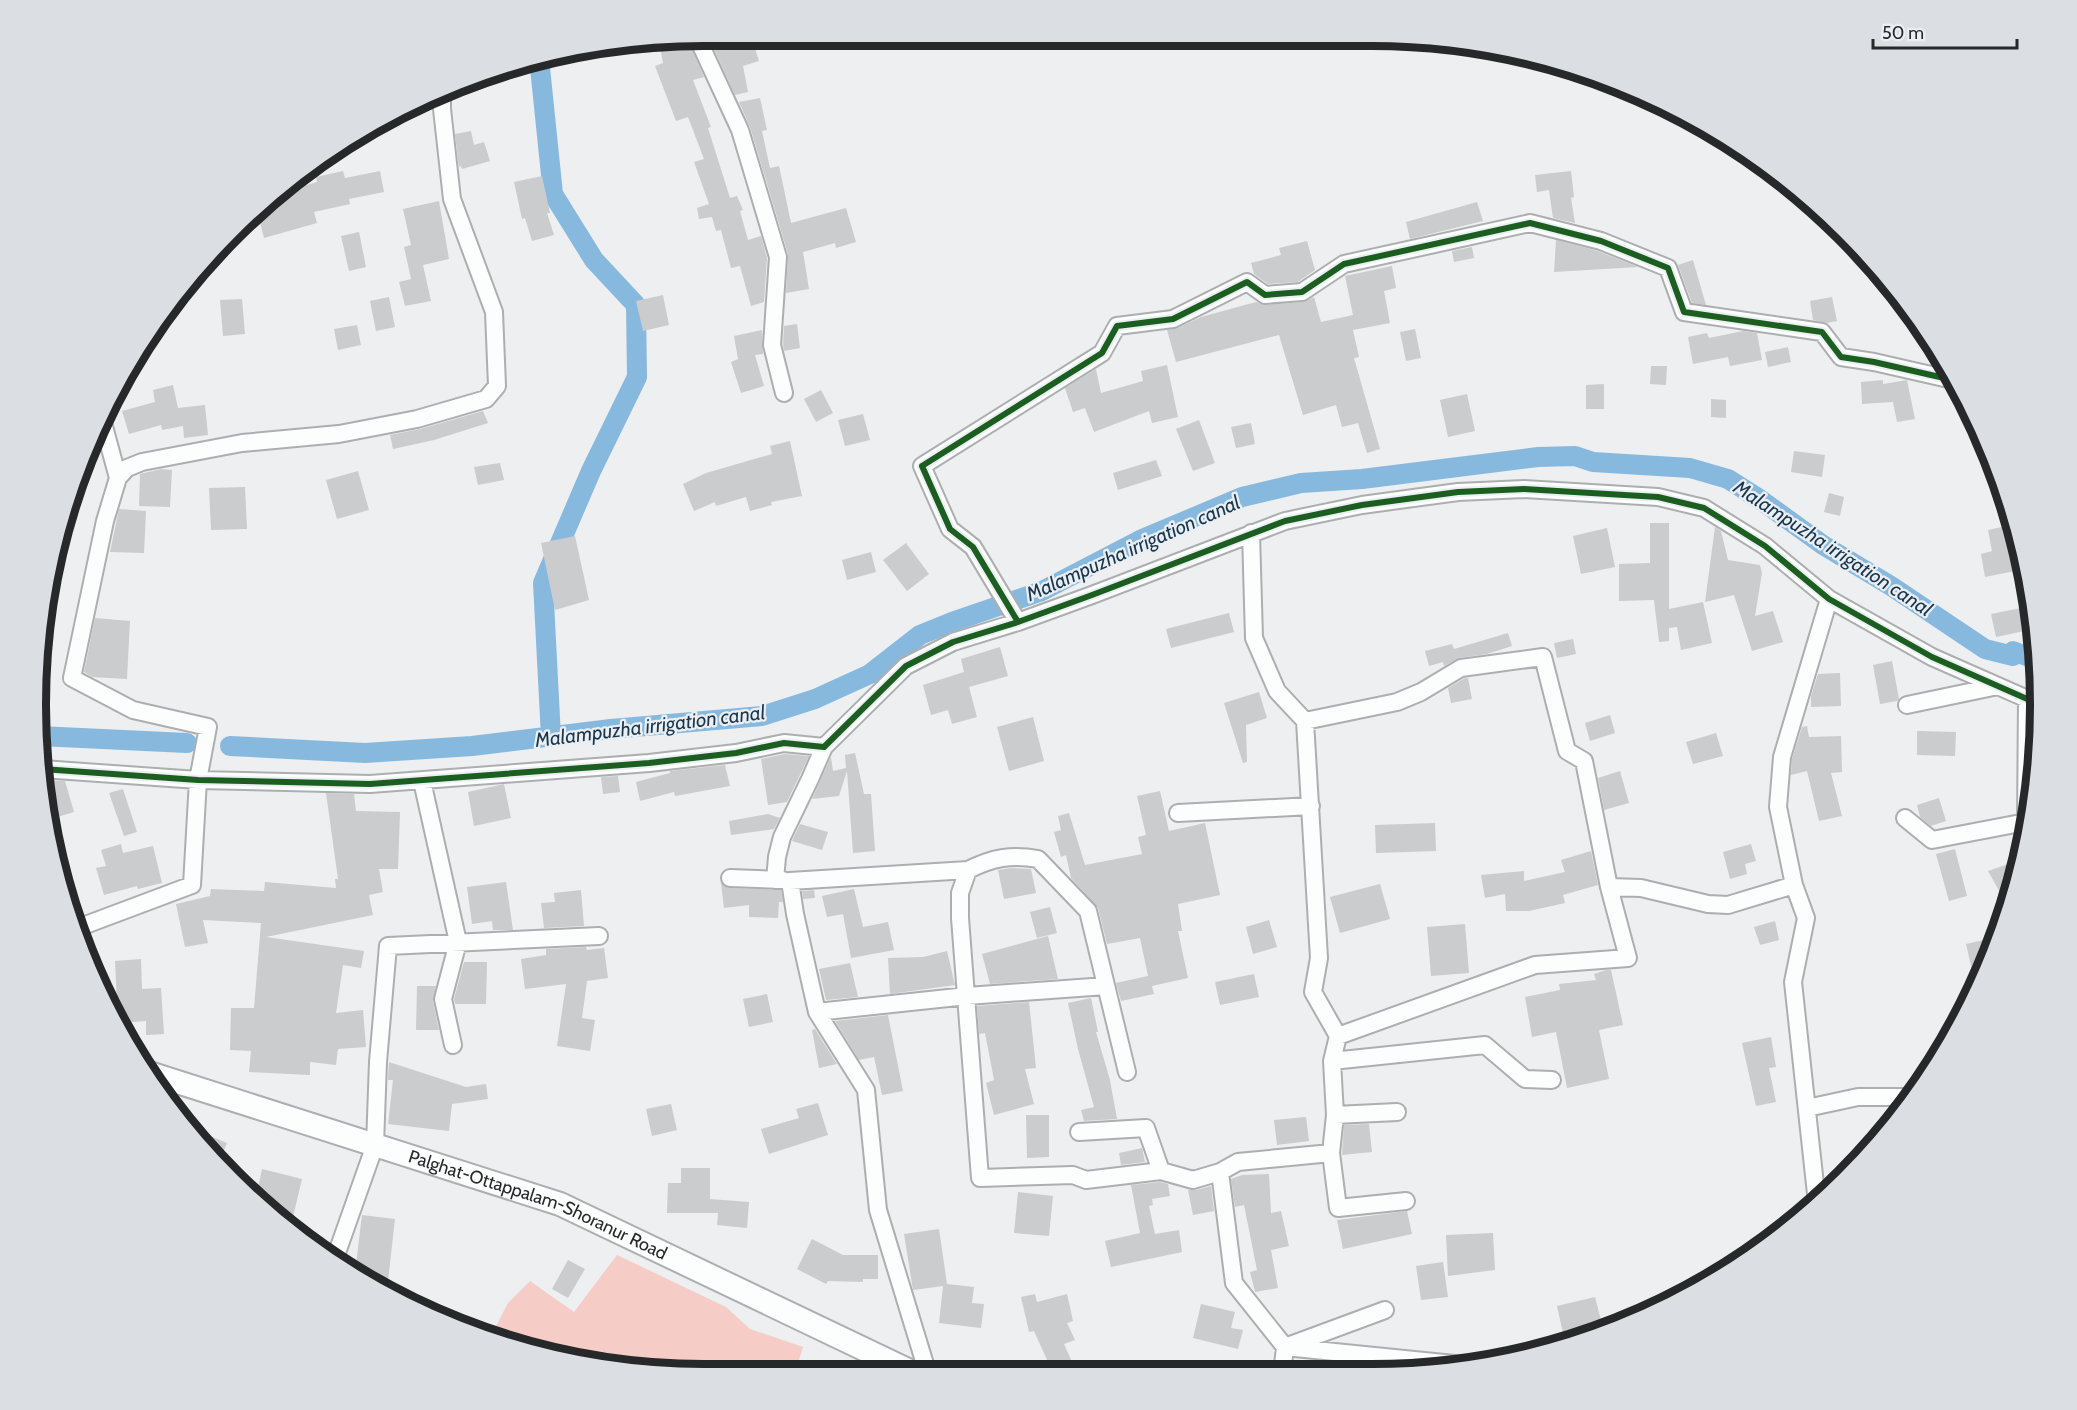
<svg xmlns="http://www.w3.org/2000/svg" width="2077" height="1410" font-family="Cabin,sans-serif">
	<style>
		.green { fill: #f6ccc6 }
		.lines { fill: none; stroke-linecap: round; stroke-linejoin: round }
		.canal { stroke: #87b9df; stroke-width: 20 }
		.building { fill: #caccce }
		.street-casing { stroke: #acaeaf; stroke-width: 20 }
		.secondary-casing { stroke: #acaeaf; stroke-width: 26 }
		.street { stroke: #fcfdfd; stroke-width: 16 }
		.secondary { stroke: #fcfdfd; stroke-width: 22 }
		.cycleway-casing { stroke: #ebeff3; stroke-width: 10 }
		.cycleway { stroke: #1b5e20; stroke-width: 6 }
		.labels { text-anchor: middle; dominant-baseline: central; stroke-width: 4.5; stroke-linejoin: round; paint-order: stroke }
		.street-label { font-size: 18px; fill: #262829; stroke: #ebeff3 }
		.water-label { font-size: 20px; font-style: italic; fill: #18374d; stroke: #ebeff3 }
		.rim { fill: none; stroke: #262829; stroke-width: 8 }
	</style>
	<rect width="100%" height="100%" fill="#edeff1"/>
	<!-- green -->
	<path class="green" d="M 617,1255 L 726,1307 L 750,1329 L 803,1347 L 795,1374 L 705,1374 L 574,1361 L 491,1336 L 508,1303 L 530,1281 L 574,1312 Z"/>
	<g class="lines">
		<!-- canal -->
		<path class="canal" d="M 539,58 L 553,194 L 594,260 L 636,305 L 637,377 L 591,471 L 543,583 L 551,737
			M 39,736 L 187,743
			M 230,746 L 365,753 L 472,746 L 611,729 L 762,716 L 815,699 L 870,674 L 920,635 L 952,622 L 1042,591 L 1140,540 L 1242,497 L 1301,483 L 1362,479 L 1538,457 L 1575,456 L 1593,462 L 1690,468 L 1728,479 L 1761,500 L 1823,545 L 1891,586 L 1985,649 L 2013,656 L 2013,651 L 2037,660"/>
	</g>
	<!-- building -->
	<path class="building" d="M 708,36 L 751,36 L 759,61 L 743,66 L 748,92 L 735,95 Z
		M 687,38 L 704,77 L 693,80 L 711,127 L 708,128 L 730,198 L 737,196 L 743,210 L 740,211 L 748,240 L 761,236 L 767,258 L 764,302 L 751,306 L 740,266 L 731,268 L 721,230 L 716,231 L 712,217 L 699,219 L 697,208 L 709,204 L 694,162 L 704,159 L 688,117 L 676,121 L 655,66 L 663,63 L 659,42 Z
		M 760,98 L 767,130 L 762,131 L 770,168 L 779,166 L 791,223 L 846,208 L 856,242 L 836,248 L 835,243 L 803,252 L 809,289 L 786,293 L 788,254 L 750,127 L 739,102 Z
		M 471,131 L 474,145 L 484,142 L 490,161 L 462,169 L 461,166 L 459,167 L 455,134 Z
		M 343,171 L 345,178 L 380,171 L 384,192 L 349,199 L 350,204 L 314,212 L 317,223 L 264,238 L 258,215 L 284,192 L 317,182 L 316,177 Z
		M 1571,171 L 1574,197 L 1571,198 L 1575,223 L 1553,218 L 1549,190 L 1537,192 L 1535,175 Z
		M 542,176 L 550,213 L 547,213 L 554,235 L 532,241 L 525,218 L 522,219 L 514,182 Z
		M 439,201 L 449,259 L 423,265 L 431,301 L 405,306 L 399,282 L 411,279 L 404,247 L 411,245 L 403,209 Z
		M 1477,202 L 1483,221 L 1410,239 L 1406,222 Z
		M 359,232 L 366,267 L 349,271 L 341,236 Z
		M 1556,240 L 1598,251 L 1638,267 L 1554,272 Z
		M 1307,241 L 1315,270 L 1298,282 L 1268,284 L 1254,274 L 1251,263 L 1281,255 L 1279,248 Z
		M 1472,247 L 1474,258 L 1454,262 L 1452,251 Z
		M 1693,260 L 1706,305 L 1692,303 L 1678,265 Z
		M 1392,266 L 1396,288 L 1384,291 L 1390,323 L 1353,330 L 1359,357 L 1354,358 L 1380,449 L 1367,453 L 1358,423 L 1342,427 L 1336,405 L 1303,415 L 1279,335 L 1176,362 L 1167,330 L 1178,328 L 1201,317 L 1256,302 L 1266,305 L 1303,302 L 1314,297 L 1321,322 L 1353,315 L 1345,276 Z
		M 663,295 L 669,325 L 643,331 L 636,301 Z
		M 389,297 L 395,327 L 376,331 L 370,301 Z
		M 1832,297 L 1837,321 L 1827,323 L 1813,320 L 1810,301 Z
		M 242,299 L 245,334 L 223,336 L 220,300 Z
		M 797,324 L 800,348 L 784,351 L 783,344 L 784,326 Z
		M 357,325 L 361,345 L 338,350 L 334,329 Z
		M 1415,329 L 1421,358 L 1406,361 L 1400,332 Z
		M 762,330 L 763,354 L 755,355 L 764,386 L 741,393 L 731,362 L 738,359 L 734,336 Z
		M 1743,331 L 1757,333 L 1762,360 L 1730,366 L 1728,357 L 1693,364 L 1688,337 L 1707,333 L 1709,338 Z
		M 1788,347 L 1791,362 L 1768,367 L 1765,352 Z
		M 1167,365 L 1178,417 L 1152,423 L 1149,411 L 1094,432 L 1085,408 L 1073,412 L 1065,388 L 1096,369 L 1101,393 L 1143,381 L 1141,371 Z
		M 1651,366 L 1667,366 L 1666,385 L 1650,384 Z
		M 1883,380 L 1883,384 L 1907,380 L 1915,419 L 1897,422 L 1893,402 L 1862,404 L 1861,382 Z
		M 1604,384 L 1604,409 L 1586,409 L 1586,385 Z
		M 173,385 L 178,408 L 205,405 L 208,435 L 184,438 L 183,426 L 162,430 L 161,425 L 129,434 L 122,411 L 155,402 L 153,390 Z
		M 821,390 L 833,413 L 816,422 L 804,399 Z
		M 1467,394 L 1475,431 L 1448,437 L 1440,400 Z
		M 1711,399 L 1726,400 L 1726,418 L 1711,417 Z
		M 483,411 L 488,423 L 434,440 L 393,449 L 390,435 L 420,429 Z
		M 863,414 L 870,440 L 845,446 L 838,420 Z
		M 1199,420 L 1215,463 L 1193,471 L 1176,429 Z
		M 1251,423 L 1255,444 L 1236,448 L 1231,427 Z
		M 790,441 L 802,496 L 771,502 L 772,505 L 750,511 L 746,497 L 716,506 L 715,502 L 694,511 L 683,484 L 706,473 L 772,454 L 770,446 Z
		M 1794,451 L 1825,455 L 1822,477 L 1791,472 Z
		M 1156,460 L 1162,476 L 1118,490 L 1113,473 Z
		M 500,463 L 504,480 L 478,485 L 474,467 Z
		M 161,469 L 172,470 L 170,507 L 139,506 L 140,474 Z
		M 358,471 L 369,510 L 337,519 L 326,480 Z
		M 245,487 L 247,529 L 211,530 L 209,488 Z
		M 1829,493 L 1844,497 L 1840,516 L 1824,512 Z
		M 119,509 L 146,511 L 144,553 L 110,552 Z
		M 1650,523 L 1669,523 L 1669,609 L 1703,602 L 1712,643 L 1681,650 L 1677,627 L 1669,628 L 1669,641 L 1659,642 L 1654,600 L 1619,601 L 1619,564 L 1650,563 Z
		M 2011,525 L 2020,570 L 1985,577 L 1981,554 L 1992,551 L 1988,530 Z
		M 1715,527 L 1721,531 L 1728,560 L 1760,565 L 1762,573 L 1755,616 L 1773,611 L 1783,642 L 1752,651 L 1734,595 L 1705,602 Z
		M 1607,528 L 1615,567 L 1581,574 L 1573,536 Z
		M 575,536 L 589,600 L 555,610 L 541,543 Z
		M 906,543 L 929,574 L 907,591 L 883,560 Z
		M 871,552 L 876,572 L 847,580 L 842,560 Z
		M 2031,606 L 2034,629 L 1996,637 L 1991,614 Z
		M 1229,613 L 1234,632 L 1171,648 L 1166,629 Z
		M 95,618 L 130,621 L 127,679 L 92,677 L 84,672 Z
		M 1508,633 L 1512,646 L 1487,654 L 1459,658 L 1444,666 L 1443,662 L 1429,666 L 1425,651 L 1452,644 L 1454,649 Z
		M 1573,639 L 1576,654 L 1557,658 L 1554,643 Z
		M 1000,647 L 1008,676 L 969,687 L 977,717 L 952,724 L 948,710 L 931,715 L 923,685 L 964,672 L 961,659 Z
		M 1892,661 L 1899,699 L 1897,701 L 1880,704 L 1873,665 Z
		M 1840,673 L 1841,706 L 1811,707 L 1811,696 L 1818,674 Z
		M 1465,678 L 1468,678 L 1472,699 L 1451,703 L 1448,688 Z
		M 1259,692 L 1267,718 L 1246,725 L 1247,762 L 1243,763 L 1224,703 Z
		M 1610,715 L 1615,733 L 1590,741 L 1585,723 Z
		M 1033,717 L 1044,761 L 1009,771 L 997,727 Z
		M 1807,726 L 1809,737 L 1841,736 L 1842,772 L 1831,773 L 1842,816 L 1819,821 L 1807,771 L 1791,775 L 1792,759 L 1802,727 Z
		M 1917,731 L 1956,732 L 1955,756 L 1917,755 Z
		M 1716,733 L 1723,756 L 1693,764 L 1686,742 Z
		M 855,753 L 864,794 L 871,794 L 875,851 L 853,853 L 847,771 L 839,796 L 812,799 L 831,757 L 833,771 L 846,768 L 845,755 Z
		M 785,754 L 809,756 L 787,802 L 768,805 L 761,759 Z
		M 725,765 L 730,786 L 675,796 L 674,792 L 640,801 L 636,782 L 670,773 L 670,771 Z
		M 1620,771 L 1629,803 L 1604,810 L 1598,778 Z
		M 618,776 L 620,792 L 603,794 L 601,777 Z
		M 43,780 L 65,781 L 74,812 L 47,820 Z
		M 504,784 L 511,818 L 474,826 L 468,792 Z
		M 123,789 L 137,832 L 124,836 L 109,793 Z
		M 1160,791 L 1169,831 L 1205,823 L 1220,895 L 1178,904 L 1182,931 L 1178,931 L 1188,978 L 1152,986 L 1154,994 L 1121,1001 L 1116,983 L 1148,976 L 1140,938 L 1107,944 L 1098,908 L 1071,878 L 1066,855 L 1061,857 L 1054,832 L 1061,830 L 1058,816 L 1069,813 L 1085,865 L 1142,854 L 1138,837 L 1146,835 L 1137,796 Z
		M 326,793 L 354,794 L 356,811 L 400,812 L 398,869 L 379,869 L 383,892 L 369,895 L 373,915 L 266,937 L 364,951 L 361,968 L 343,965 L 336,1013 L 363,1010 L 366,1047 L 338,1049 L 336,1065 L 310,1062 L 310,1075 L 249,1072 L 251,1051 L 230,1050 L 231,1008 L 254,1008 L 261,923 L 203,920 L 208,943 L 185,947 L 176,904 L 210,896 L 211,889 L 264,891 L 265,882 L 336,888 L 335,879 L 338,879 Z
		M 1939,798 L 1946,821 L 1931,826 L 1920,817 L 1917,805 Z
		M 768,814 L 780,818 L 774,829 L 731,835 L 729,821 Z
		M 1435,823 L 1436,851 L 1376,853 L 1375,825 Z
		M 800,824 L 828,832 L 822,850 L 792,841 Z
		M 121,844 L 123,853 L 153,846 L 162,883 L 138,889 L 137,886 L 104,895 L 96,868 L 106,866 L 101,850 Z
		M 1751,844 L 1756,861 L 1745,864 L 1747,874 L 1730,879 L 1723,852 Z
		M 1955,849 L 1967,896 L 1949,901 L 1936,854 Z
		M 1591,851 L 1598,885 L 1563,895 L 1565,903 L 1529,911 L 1506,911 L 1505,894 L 1485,898 L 1481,875 L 1524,871 L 1524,881 L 1565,872 L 1561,860 Z
		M 2014,862 L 2017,872 L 2007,905 L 1988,871 Z
		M 1011,868 L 1031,869 L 1036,893 L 1004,899 L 998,870 Z
		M 506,882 L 513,930 L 493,930 L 492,921 L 472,924 L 467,887 Z
		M 721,883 L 730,888 L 781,890 L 783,902 L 779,902 L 778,918 L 749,917 L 749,905 L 724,908 Z
		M 1380,884 L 1390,919 L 1340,933 L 1330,897 Z
		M 854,889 L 863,927 L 888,922 L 894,950 L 851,958 L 843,914 L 827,917 L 822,896 Z
		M 581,890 L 584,926 L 544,928 L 541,903 L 555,902 L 554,893 Z
		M 814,890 L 815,898 L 803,899 L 802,891 Z
		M 1050,907 L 1057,933 L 1037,938 L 1030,912 Z
		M 1269,920 L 1277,947 L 1253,954 L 1246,927 Z
		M 1775,921 L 1779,940 L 1760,945 L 1754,927 Z
		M 1465,924 L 1469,973 L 1431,976 L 1427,927 Z
		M 1048,936 L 1058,979 L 990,984 L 982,954 Z
		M 1997,937 L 1990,961 L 1976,988 L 1966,944 Z
		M 586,947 L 587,950 L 604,948 L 608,978 L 587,981 L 582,1018 L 595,1020 L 590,1051 L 557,1046 L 566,984 L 525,989 L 521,959 L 546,955 L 546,949 Z
		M 947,951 L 955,985 L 890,994 L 888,958 L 923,957 Z
		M 141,959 L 142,989 L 161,988 L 164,1034 L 146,1035 L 146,1021 L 118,1023 L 115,961 Z
		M 464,962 L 487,962 L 486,1004 L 455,1004 L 454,999 Z
		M 850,963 L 858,997 L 826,1000 L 819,969 Z
		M 1606,970 L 1611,970 L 1623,1025 L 1599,1030 L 1609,1079 L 1567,1088 L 1556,1032 L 1532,1037 L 1525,997 L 1560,990 L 1559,984 L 1596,980 L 1594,974 Z
		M 1254,974 L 1259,997 L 1220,1005 L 1215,982 Z
		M 417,986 L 436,986 L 433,1001 L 439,1030 L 416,1030 Z
		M 767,994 L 773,1022 L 749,1027 L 743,999 Z
		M 1091,998 L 1098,1032 L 1096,1032 L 1110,1080 L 1117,1119 L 1084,1121 L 1081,1110 L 1094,1107 L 1078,1049 L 1068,1003 Z
		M 1029,1002 L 1036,1068 L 1025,1069 L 1034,1104 L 994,1115 L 986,1083 L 994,1080 L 985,1033 L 979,1034 L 977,1006 Z
		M 888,1015 L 903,1091 L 882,1095 L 874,1057 L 859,1060 L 835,1021 Z
		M 815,1029 L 837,1064 L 819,1068 L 812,1030 Z
		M 1771,1037 L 1776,1067 L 1769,1068 L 1776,1102 L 1756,1106 L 1742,1043 Z
		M 389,1062 L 466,1087 L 486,1084 L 488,1099 L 452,1104 L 449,1131 L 388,1124 L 393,1080 L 388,1080 Z
		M 818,1103 L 828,1135 L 769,1154 L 761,1129 L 799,1118 L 796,1109 Z
		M 671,1104 L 677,1130 L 652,1136 L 646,1109 Z
		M 1026,1115 L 1049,1115 L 1049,1157 L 1027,1158 Z
		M 1306,1117 L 1309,1141 L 1277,1145 L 1274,1120 Z
		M 1369,1124 L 1372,1152 L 1342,1155 L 1344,1125 Z
		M 191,1128 L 227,1143 L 219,1162 L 211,1152 Z
		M 1142,1148 L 1145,1162 L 1121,1165 L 1119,1153 Z
		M 681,1168 L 710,1168 L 710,1199 L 749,1202 L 747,1228 L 717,1225 L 718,1213 L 667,1213 L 668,1183 L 681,1183 Z
		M 262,1169 L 302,1179 L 293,1217 L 274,1212 L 256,1197 Z
		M 1269,1174 L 1271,1213 L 1281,1211 L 1289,1246 L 1271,1250 L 1278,1288 L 1255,1292 L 1250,1272 L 1257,1270 L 1244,1205 L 1235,1207 L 1231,1179 L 1242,1175 Z
		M 1160,1182 L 1168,1184 L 1170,1196 L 1152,1199 L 1153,1205 L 1149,1206 L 1155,1234 L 1179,1230 L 1182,1252 L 1111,1267 L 1105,1241 L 1140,1233 L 1131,1185 Z
		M 1211,1186 L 1214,1211 L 1193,1215 L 1188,1190 L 1196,1190 Z
		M 1018,1192 L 1053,1196 L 1049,1236 L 1014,1233 Z
		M 1407,1211 L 1412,1234 L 1343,1249 L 1337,1220 Z
		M 362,1215 L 395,1219 L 387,1290 L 355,1273 Z
		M 939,1229 L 947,1284 L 974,1287 L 972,1303 L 984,1304 L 981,1328 L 939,1323 L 943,1286 L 913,1290 L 904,1234 Z
		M 1493,1233 L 1495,1270 L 1448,1276 L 1446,1235 Z
		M 812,1239 L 843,1255 L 878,1255 L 878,1279 L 863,1279 L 863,1282 L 828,1281 L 826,1284 L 797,1269 Z
		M 568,1260 L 585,1269 L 568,1298 L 552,1289 Z
		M 1443,1262 L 1448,1297 L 1421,1300 L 1416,1266 Z
		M 1035,1294 L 1037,1302 L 1067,1294 L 1073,1321 L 1067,1323 L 1075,1340 L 1064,1344 L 1072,1362 L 1052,1371 L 1034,1331 L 1029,1332 L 1021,1297 Z
		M 1595,1297 L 1602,1324 L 1563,1333 L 1557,1306 Z
		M 1201,1304 L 1235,1312 L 1231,1328 L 1243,1330 L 1238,1349 L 1193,1338 Z"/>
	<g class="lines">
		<!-- street casing -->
		<g class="street-casing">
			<path id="street" d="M 697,37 L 740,130 L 778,257 L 772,345 L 784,393
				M 102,419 L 118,478
				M 1251,533 L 1254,638 L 1277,691 L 1305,721
				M 1018,622 L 973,547 L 950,529 L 922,466 L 1102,353 L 1117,326 L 1173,319 L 1247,282 L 1265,295 L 1302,292 L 1344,264 L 1530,223 L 1601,241 L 1668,268 L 1684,312 L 1822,332 L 1841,357 L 1874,362 L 1953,380
				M 1907,705 L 1998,686
				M 42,769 L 198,780 L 370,784 L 649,763 L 736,753 L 784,743 L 824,747 L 906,666 L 953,642 L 1018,622 L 1092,595 L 1285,521 L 1362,505 L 1458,492 L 1524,489 L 1658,497 L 1704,508 L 1765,546 L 1829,599 L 1932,657 L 2041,705
				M 422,781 L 458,942 L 443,999 L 453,1045
				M 1178,813 L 1311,806
				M 1905,818 L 1932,840 L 2026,822 L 2029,831
				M 2026,822 L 2027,698
				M 730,878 L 783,880
				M 775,880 L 777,857 L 782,837 L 810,779 L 824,747
				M 1794,885 L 1806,918 L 1793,982 L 1817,1203
				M 1609,887 L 1641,888 L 1708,904 L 1728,905 L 1794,885 L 1778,807 L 1782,757 L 1829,599
				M 80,927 L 192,885 L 198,780 L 208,727 L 133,710 L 72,678 L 105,521 L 118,478 L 127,468 L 142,462 L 242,443 L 339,434 L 417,419 L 486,399 L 497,386 L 494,312 L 452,199 L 442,109 L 442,90
				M 817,1012 L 967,996 L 1106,986
				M 1332,1061 L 1338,1036 L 1535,965 L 1628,958 L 1609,887 L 1584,761 L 1567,751 L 1543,657 L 1461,668 L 1421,692 L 1397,702 L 1305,721 L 1319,958 L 1313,992 L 1338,1036
				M 1127,1072 L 1088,911 L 1038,859 C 1011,854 992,858 968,870 L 960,893 L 960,918 L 980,1178 L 1073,1175 L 1086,1180 L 1161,1171 L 1193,1180 L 1220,1172 L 1238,1162 L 1331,1153 L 1335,1115 L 1397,1112
				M 1807,1108 L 1858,1097 L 1911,1097
				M 1335,1115 L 1332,1061 L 1485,1045 L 1525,1079 L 1552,1080
				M 1079,1132 L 1146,1128 L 1161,1171
				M 1331,1153 L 1338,1208 L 1406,1201
				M 1220,1172 L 1234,1283 L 1285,1347 L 1464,1365
				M 334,1261 L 375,1145 L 378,1062 L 388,946 L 599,936
				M 928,1374 L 878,1210 L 866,1090 L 817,1012 L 795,914 L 790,881 L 968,870
				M 1282,1374 L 1285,1347 L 1385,1310"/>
		</g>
		<!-- secondary casing -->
		<g class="secondary-casing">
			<g id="secondary">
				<path id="s1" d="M 146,1072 L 560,1204 L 916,1374"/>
			</g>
		</g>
		<!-- street -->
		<use href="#street" class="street"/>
		<!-- secondary -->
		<use href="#secondary" class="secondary"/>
		<!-- cycleway casing -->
		<g class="cycleway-casing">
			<path id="cycleway" d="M 1018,622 L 973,547 L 950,529 L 922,466 L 1102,353 L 1117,326 L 1173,319 L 1247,282 L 1265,295 L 1302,292 L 1344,264 L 1530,223 L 1601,241 L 1668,268 L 1684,312 L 1822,332 L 1841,357 L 1874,362 L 1953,380
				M 42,769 L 198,780 L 370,784 L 649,763 L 736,753 L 784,743 L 824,747 L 906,666 L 953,642 L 1018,622 L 1092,595 L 1285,521 L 1362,505 L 1458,492 L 1524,489 L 1658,497 L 1704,508 L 1765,546 L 1829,599 L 1932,657 L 2041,705"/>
		</g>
		<!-- cycleway -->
		<use href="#cycleway" class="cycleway"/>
	</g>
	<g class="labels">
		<!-- street labels -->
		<g class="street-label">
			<text stroke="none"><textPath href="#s1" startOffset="414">Palghat-Ottappalam-Shoranur Road</textPath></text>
		</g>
		<!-- water labels -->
		<g class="water-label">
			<text transform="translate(1133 548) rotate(-24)">Malampuzha irrigation canal</text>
			<text transform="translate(1833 548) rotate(33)">Malampuzha irrigation canal</text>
			<text transform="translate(650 726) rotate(-7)">Malampuzha irrigation canal</text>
		</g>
	</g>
	<!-- crop -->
	<path d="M0 0H2077V1410H0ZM704 46H1372A658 658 0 0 1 2030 704V706A658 658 0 0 1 1372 1364H704A658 658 0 0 1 46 706V704A658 658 0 0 1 704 46Z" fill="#dbdfe3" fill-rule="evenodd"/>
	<path class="rim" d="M704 46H1372A658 658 0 0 1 2030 704V706A658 658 0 0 1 1372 1364H704A658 658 0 0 1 46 706V704A658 658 0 0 1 704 46Z"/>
	<!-- scale -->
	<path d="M1873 39v9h144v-9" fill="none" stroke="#262829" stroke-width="3"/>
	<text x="1882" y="39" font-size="18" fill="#262829" stroke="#ebeff3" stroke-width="4.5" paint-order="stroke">50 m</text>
</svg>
